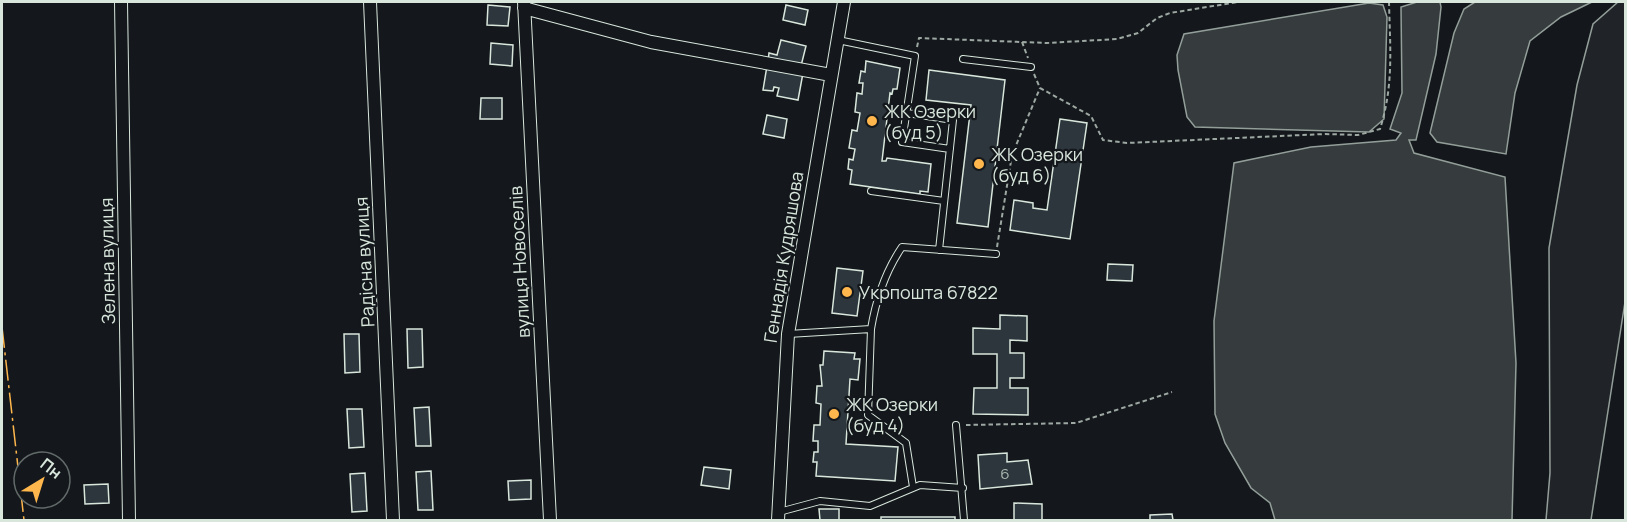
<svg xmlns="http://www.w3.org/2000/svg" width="1627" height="522" font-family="Manrope,sans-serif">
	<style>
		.green { fill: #202428; stroke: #939e99; stroke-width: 1.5 }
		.water { fill: #363b3e; stroke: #939e99; stroke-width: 1.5 }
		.building { fill: #2c363c; stroke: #d8e6dc; stroke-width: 1.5 }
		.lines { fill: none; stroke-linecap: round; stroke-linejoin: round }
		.lane-casing { stroke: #d8e6dc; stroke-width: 8 }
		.street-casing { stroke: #d8e6dc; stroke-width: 14 }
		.path { stroke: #9da8a2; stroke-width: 2; stroke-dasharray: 4.5 3; stroke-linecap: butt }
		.lane { stroke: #14181c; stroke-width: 6 }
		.street { stroke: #14181c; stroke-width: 12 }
		.power { stroke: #ffb74d; stroke-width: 1.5; stroke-dasharray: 21 4.5 3 4.5; stroke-linecap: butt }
		.poi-dot { fill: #ffb74d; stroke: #14181c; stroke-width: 2 }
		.labels { text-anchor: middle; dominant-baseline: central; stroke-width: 4.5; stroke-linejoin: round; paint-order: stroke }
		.number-label { font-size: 15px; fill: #adbab4 }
		.poi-label { font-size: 18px; fill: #d8e6dc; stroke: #14181c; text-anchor: start }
		.street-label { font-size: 18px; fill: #d8e6dc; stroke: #14181c }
	</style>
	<rect width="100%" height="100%" fill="#14181c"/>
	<!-- green -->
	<path class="green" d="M 1618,2 L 1626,2 L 1625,302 L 1591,520 L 1546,520 L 1550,473 L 1549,248 L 1577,85 L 1593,24 Z"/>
	<!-- water -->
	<path class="water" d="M 1417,2 L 1440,2 L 1441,7 L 1436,54 L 1416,140 L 1409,140 L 1414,153 L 1505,177 L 1516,363 L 1512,520 L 1275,520 L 1270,503 L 1251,488 L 1225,443 L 1215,414 L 1214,321 L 1234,163 L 1311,147 L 1396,140 L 1401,133 L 1390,129 L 1402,93 L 1401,7 Z
		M 1475,2 L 1592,2 L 1561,17 L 1530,41 L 1515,93 L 1506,154 L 1437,142 L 1430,133 L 1454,33 L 1464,9 Z
		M 1369,3 L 1383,5 L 1387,17 L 1384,119 L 1369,132 L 1195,127 L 1187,117 L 1178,70 L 1177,55 L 1184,34 Z"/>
	<!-- building -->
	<path class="building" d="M 488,5 L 510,7 L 508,26 L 487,25 Z
		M 786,5 L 808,10 L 805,25 L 783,20 Z
		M 781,40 L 806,46 L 801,66 L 768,61 L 769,53 L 777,55 Z
		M 491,43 L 513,45 L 512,66 L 490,64 Z
		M 866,61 L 900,68 L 897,89 L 893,89 L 892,94 L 890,93 L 882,161 L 886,161 L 887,158 L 931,164 L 928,192 L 920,191 L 920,194 L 850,184 L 852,170 L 848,169 L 849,159 L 853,160 L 855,149 L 849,148 L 852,130 L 857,131 L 860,113 L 855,112 L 857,93 L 862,94 L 863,83 L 859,83 L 861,71 L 865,72 Z
		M 767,66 L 803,73 L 798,100 L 777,96 L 779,88 L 774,87 L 773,91 L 763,90 Z
		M 929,70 L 1005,80 L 988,227 L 957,223 L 971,105 L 926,100 Z
		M 481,98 L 502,98 L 502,119 L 480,119 Z
		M 767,115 L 787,119 L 784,138 L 763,134 Z
		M 1060,119 L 1087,123 L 1070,239 L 1010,230 L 1014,200 L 1033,203 L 1033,208 L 1047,210 Z
		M 1108,264 L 1133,265 L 1132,281 L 1107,280 Z
		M 837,268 L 863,271 L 857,316 L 832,313 Z
		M 1000,315 L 1027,316 L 1027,341 L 1010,340 L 1010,353 L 1024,353 L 1024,378 L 1010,378 L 1010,388 L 1028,388 L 1028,415 L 973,414 L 974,388 L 997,388 L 997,354 L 973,354 L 973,328 L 1000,329 Z
		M 407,329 L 422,329 L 423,367 L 408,368 Z
		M 344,334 L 359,334 L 360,372 L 345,373 Z
		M 824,351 L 855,353 L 854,359 L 860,359 L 858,380 L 850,379 L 846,444 L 898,447 L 895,481 L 816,476 L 817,462 L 813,462 L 814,452 L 818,452 L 818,441 L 813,441 L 814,425 L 820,425 L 821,404 L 816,403 L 817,386 L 822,386 L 820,365 L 823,365 Z
		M 429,407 L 431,446 L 416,446 L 414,408 Z
		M 347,409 L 362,409 L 364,447 L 349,448 Z
		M 1007,453 L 1007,462 L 1028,460 L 1032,484 L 980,489 L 978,455 Z
		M 704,467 L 731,470 L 729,489 L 701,485 Z
		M 431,471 L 433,510 L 418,510 L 416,472 Z
		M 365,473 L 367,511 L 352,512 L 350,474 Z
		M 531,480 L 531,499 L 509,500 L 508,481 Z
		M 108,484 L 109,503 L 85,504 L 84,485 Z
		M 1014,503 L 1042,504 L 1042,520 L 1014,520 Z
		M 819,509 L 839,509 L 839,520 L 820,520 Z
		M 1172,514 L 1173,520 L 1150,520 L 1150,515 Z
		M 881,517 L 955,517 L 955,520 L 881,520 Z"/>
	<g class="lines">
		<!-- lane casing -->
		<g class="lane-casing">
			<path id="lane" d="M 838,40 L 915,56 L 902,142 L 950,149
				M 963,59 L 1031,67
				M 907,113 L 953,120 L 939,250
				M 871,191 L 944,201
				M 871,329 L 868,415 L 906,443 L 913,487
				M 788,334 L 871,329 C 876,299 885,272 902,247 L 996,254
				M 956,425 L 964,520
				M 779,512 L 820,501 L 870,506 L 920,485 L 963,488"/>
		</g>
		<!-- street casing -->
		<g class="street-casing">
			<path id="street" d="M 121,2 L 129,520
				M 370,2 L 393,520
				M 524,2 L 550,520
				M 524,8 L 651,42 L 831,75
				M 778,520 L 788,334 L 844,2"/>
		</g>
		<!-- path -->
		<path class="path" d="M 1022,42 L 1028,58
			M 917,47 L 919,38 L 1047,43 L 1117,39 L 1138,33 L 1157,18 L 1170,13 L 1238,2
			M 1034,74 L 1040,88 L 1091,116 L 1103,140 L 1127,143 L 1325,134 L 1358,135 L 1380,129 C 1394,85 1390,47 1389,2
			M 997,247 L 1012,155 L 1040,88
			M 966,425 L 1076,423 L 1172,392"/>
		<!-- lane -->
		<use href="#lane" class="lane"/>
		<!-- street -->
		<use href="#street" class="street"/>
		<!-- power -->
		<path class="power" d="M 2,327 L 24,520"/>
	</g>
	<!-- markers -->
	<g class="poi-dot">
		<circle cx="872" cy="121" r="6"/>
		<circle cx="979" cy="164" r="6"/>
		<circle cx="847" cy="292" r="6"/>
		<circle cx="834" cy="414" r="6"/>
	</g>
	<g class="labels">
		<!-- number labels -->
		<g class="number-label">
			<text x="1005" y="473">6</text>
		</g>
		<!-- poi labels -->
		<g class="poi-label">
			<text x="884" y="111">ЖК Озерки<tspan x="884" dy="21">(буд 5)</tspan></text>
			<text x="991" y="154">ЖК Озерки<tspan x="991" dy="21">(буд 6)</tspan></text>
			<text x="859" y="292">Укрпошта 67822</text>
			<text x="846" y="404">ЖК Озерки<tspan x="846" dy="21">(буд 4)</tspan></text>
		</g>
		<!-- street labels -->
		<g class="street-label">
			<text transform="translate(783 257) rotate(-81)">Геннадія Кудряшова</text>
			<text transform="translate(107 261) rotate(-91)">Зелена вулиця</text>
			<text transform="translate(364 262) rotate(-93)">Радісна вулиця</text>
			<text transform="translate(519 262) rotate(-93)">вулиця Новоселів</text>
		</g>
	</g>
	<!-- border -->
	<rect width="1627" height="522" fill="none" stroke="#d8e6dc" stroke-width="6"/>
	<!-- north arrow -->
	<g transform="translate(42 480) rotate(38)"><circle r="28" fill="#14181c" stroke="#626a69" stroke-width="1.5"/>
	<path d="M0-4.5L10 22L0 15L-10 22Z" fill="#ffb74d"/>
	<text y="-9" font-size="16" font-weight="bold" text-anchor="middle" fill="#d8e6dc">Пн</text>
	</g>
</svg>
